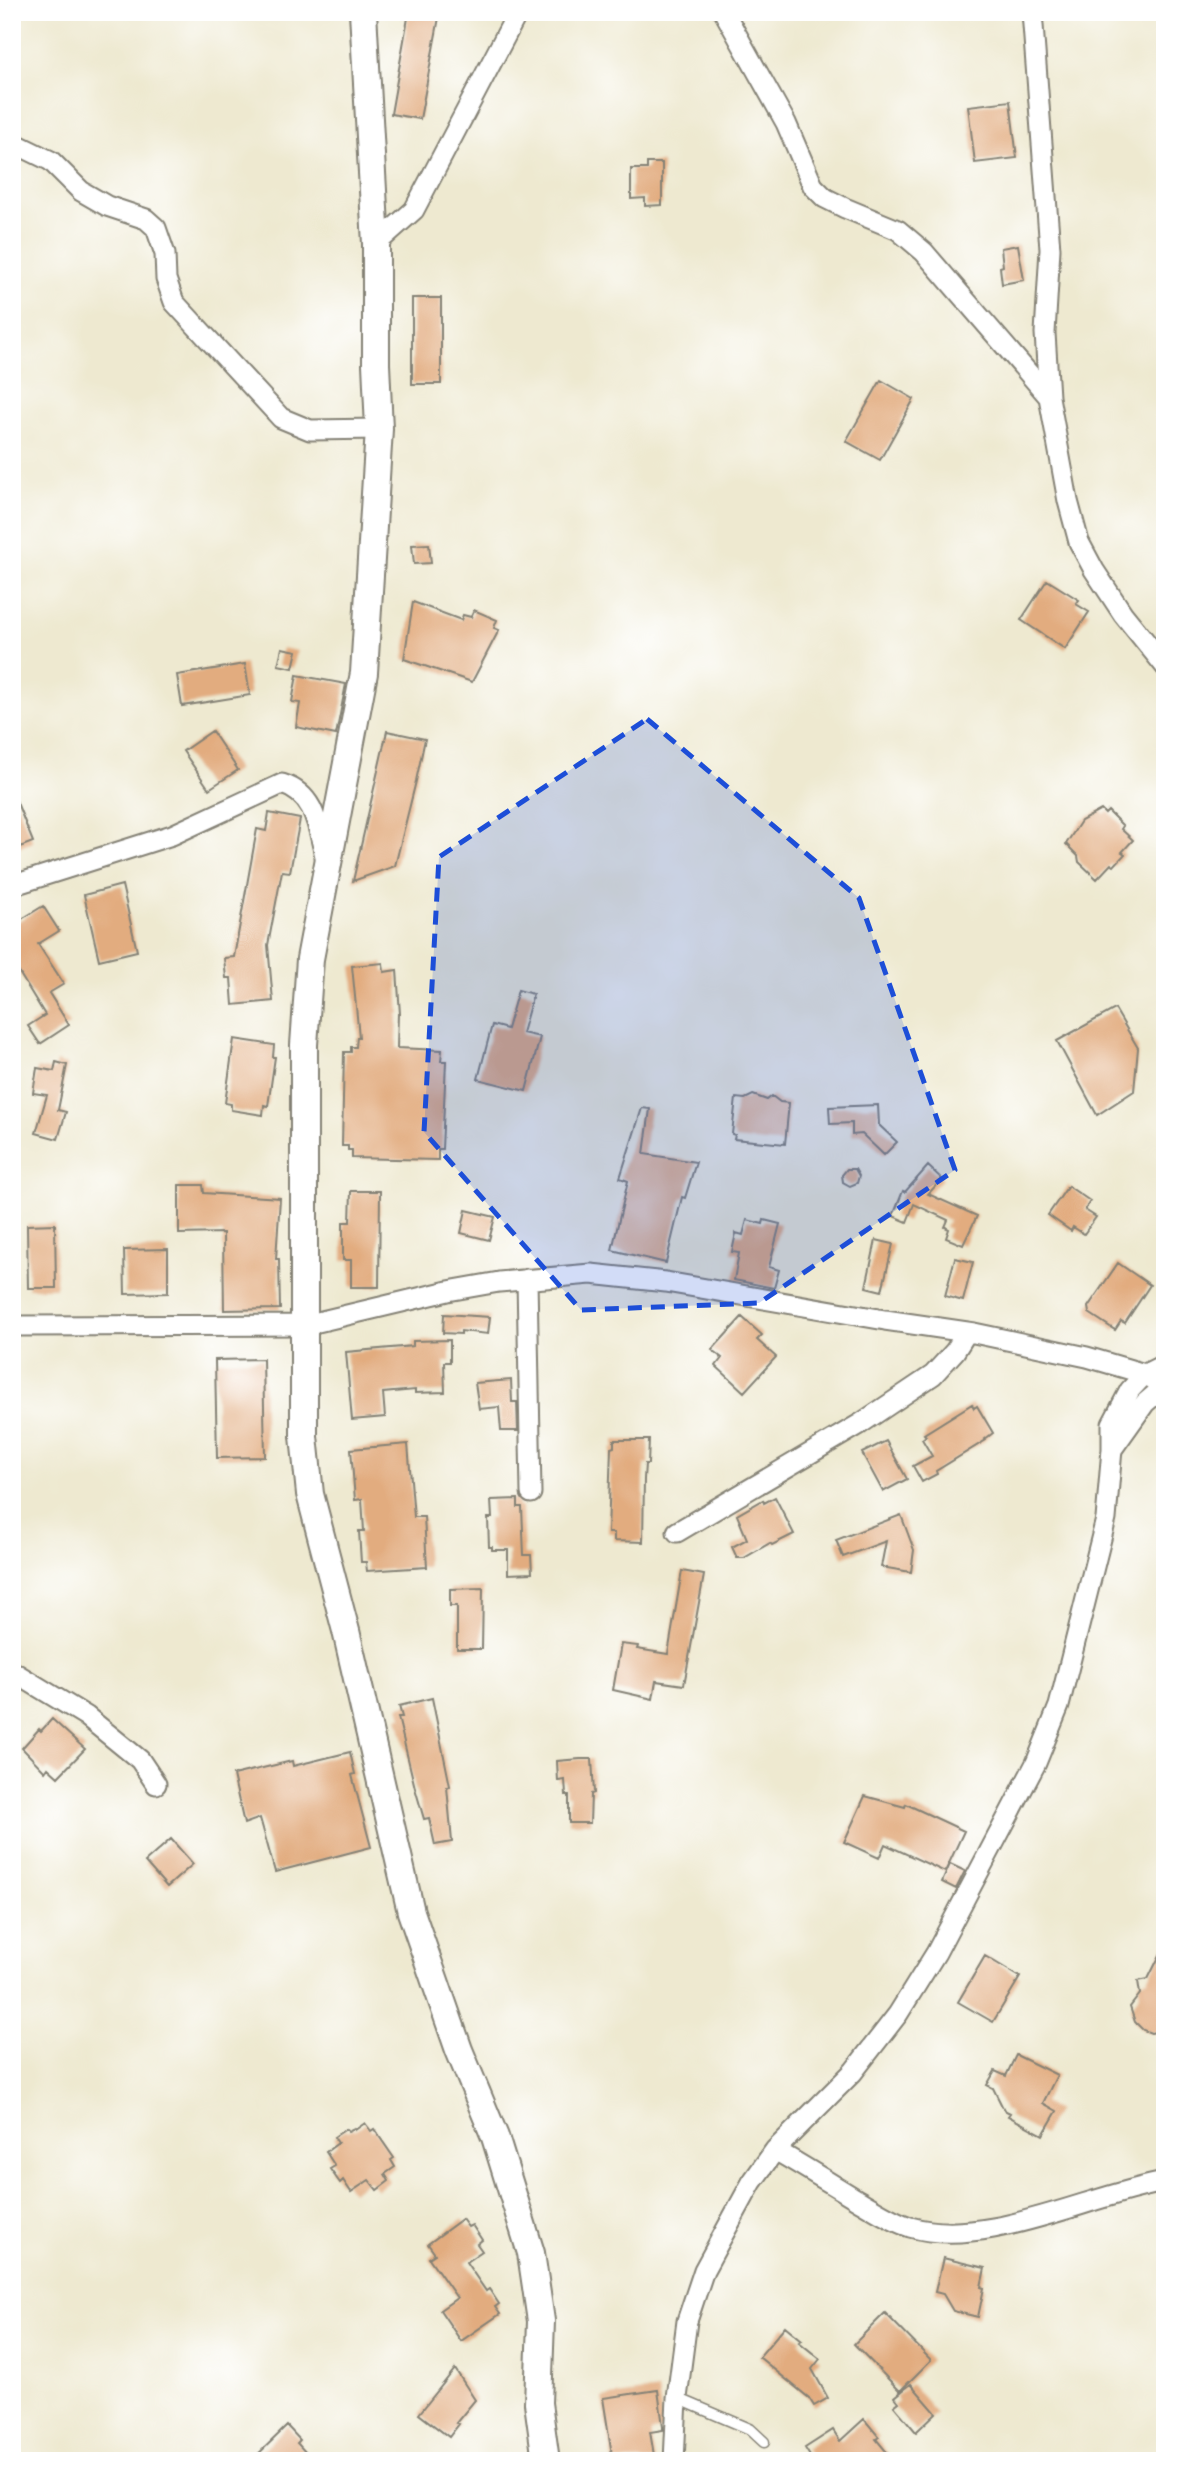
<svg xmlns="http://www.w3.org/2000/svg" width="1177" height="2473" font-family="Itim,sans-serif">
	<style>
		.building { fill: #e2ac7f }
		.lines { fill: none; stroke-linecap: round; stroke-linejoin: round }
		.service-casing { stroke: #858276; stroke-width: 13 }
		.minor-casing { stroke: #858276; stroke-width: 23 }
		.secondary-casing { stroke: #858276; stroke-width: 30 }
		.service { stroke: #fff; stroke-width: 10 }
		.minor { stroke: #fff; stroke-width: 19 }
		.secondary { stroke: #fff; stroke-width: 26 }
		.marked { fill: #1d4ed8; fill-opacity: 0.2; stroke: #1d4ed8; stroke-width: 5; stroke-dasharray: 14 9; stroke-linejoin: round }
	</style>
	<rect width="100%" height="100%" fill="#fff"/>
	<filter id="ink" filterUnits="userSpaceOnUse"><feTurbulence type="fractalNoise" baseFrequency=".0143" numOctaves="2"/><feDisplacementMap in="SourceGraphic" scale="14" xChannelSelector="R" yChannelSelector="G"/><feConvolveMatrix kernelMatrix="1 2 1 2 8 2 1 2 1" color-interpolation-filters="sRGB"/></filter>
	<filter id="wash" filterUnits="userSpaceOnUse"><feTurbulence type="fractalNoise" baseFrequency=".00686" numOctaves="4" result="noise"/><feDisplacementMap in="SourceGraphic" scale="28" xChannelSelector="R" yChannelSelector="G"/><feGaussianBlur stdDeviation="1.57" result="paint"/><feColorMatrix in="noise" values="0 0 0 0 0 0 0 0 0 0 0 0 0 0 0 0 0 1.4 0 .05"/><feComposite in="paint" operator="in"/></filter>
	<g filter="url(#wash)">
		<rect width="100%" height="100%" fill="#eee9d0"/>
		<g id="blocks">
			<!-- building -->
			<path class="building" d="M 409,12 L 440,12 L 420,119 L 391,114 Z
				M 1010,101 L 1017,158 L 975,163 L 968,106 Z
				M 647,163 L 662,163 L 662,205 L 645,206 L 645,198 L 631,199 L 631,169 L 647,169 Z
				M 1018,245 L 1024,280 L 1002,284 L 1000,267 L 1003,266 L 1001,248 Z
				M 412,298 L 441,298 L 441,384 L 412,384 Z
				M 881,380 L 914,399 L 880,460 L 846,441 Z
				M 429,544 L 431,563 L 414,564 L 412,545 Z
				M 1047,580 L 1079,600 L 1076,604 L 1089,612 L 1065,649 L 1021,620 Z
				M 413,602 L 461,620 L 463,615 L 471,617 L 474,610 L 497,620 L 494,628 L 499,630 L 472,682 L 404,659 Z
				M 282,648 L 297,651 L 293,668 L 278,665 Z
				M 245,664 L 250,695 L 182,706 L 177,675 Z
				M 297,675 L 346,684 L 336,735 L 296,727 L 300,703 L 292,702 Z
				M 212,731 L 238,770 L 209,789 L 183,751 Z
				M 387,731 L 425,739 L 416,781 L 395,866 L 353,881 Z
				M 13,793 L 33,842 L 12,850 L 12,794 Z
				M 1101,810 L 1105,814 L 1108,811 L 1123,826 L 1121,829 L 1133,840 L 1122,852 L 1125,854 L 1114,866 L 1111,864 L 1097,879 L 1079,862 L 1078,856 L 1066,844 L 1081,821 Z
				M 269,813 L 300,819 L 290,872 L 282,871 L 268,945 L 273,1001 L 233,1005 L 231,978 L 226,978 L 224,958 L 234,957 L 257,829 L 266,831 Z
				M 122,885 L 137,951 L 99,960 L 84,895 Z
				M 43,906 L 59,931 L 38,944 L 64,984 L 49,993 L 69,1025 L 40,1044 L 28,1026 L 45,1015 L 12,961 L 12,925 Z
				M 383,963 L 384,972 L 397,970 L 400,1014 L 398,1014 L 397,1048 L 442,1050 L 441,1061 L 446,1061 L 442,1149 L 438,1149 L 438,1160 L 352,1158 L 352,1150 L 348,1150 L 348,1146 L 342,1146 L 344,1052 L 351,1052 L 351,1047 L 356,1047 L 357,1037 L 359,1037 L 352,966 Z
				M 518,990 L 533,994 L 522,1033 L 540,1037 L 526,1091 L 478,1079 L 492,1025 L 507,1029 Z
				M 1115,1009 L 1138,1048 L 1134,1091 L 1097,1115 L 1057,1041 Z
				M 234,1039 L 274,1045 L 273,1057 L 275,1057 L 268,1106 L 264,1105 L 263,1115 L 231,1110 L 231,1104 L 225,1103 Z
				M 56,1062 L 67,1065 L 58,1110 L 66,1112 L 58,1139 L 36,1133 L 47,1095 L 33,1093 L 37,1068 L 54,1071 Z
				M 753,1095 L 767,1100 L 772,1096 L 780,1102 L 789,1103 L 785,1144 L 734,1139 L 735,1135 L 732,1134 L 736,1098 L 745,1099 Z
				M 878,1105 L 879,1125 L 897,1142 L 884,1155 L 862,1134 L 852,1135 L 852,1123 L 830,1124 L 829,1107 Z
				M 642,1108 L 650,1109 L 644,1154 L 696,1162 L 685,1198 L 682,1197 L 666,1263 L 612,1250 L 628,1181 L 620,1178 Z
				M 928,1166 L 942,1179 L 928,1194 L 977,1216 L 963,1245 L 946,1238 L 949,1229 L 945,1227 L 948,1220 L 914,1204 L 907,1222 L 893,1216 L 903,1191 L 905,1192 Z
				M 847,1169 L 855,1169 L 859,1176 L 857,1183 L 850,1186 L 843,1182 L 842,1175 Z
				M 179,1185 L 203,1185 L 204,1193 L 280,1198 L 276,1259 L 279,1259 L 280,1309 L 224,1310 L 223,1233 L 179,1234 Z
				M 1068,1186 L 1090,1201 L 1085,1210 L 1096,1217 L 1084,1234 L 1073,1227 L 1071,1231 L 1048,1215 Z
				M 351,1191 L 380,1191 L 379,1287 L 351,1287 L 351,1260 L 343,1260 L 343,1222 L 350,1222 Z
				M 466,1210 L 495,1217 L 489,1240 L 461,1233 Z
				M 747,1220 L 763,1224 L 764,1220 L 780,1224 L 769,1267 L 779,1270 L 774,1288 L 734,1280 L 739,1253 L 732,1252 L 736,1233 L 743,1235 Z
				M 55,1224 L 56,1288 L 28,1288 L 27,1225 Z
				M 876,1240 L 893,1244 L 882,1291 L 866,1287 Z
				M 168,1249 L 168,1293 L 125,1294 L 124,1250 Z
				M 955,1258 L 973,1262 L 963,1301 L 945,1296 Z
				M 1118,1263 L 1150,1285 L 1125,1323 L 1121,1321 L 1115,1330 L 1089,1313 L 1088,1307 Z
				M 444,1314 L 490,1317 L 488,1334 L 461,1331 L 461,1334 L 443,1333 Z
				M 742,1317 L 762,1335 L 757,1340 L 776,1357 L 744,1392 L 716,1366 L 722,1358 L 712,1350 Z
				M 450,1340 L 450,1362 L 444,1362 L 445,1392 L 415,1393 L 415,1390 L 383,1393 L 385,1417 L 352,1420 L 346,1352 L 413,1346 L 413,1341 Z
				M 263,1359 L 265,1457 L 217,1458 L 215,1360 Z
				M 511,1380 L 512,1402 L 517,1402 L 518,1431 L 501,1431 L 499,1407 L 479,1409 L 475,1383 Z
				M 972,1404 L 974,1408 L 977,1406 L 993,1433 L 985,1439 L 986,1440 L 936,1471 L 937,1474 L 922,1482 L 913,1466 L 932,1456 L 922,1439 L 926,1436 L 924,1434 Z
				M 614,1440 L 649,1440 L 648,1464 L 645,1464 L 644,1479 L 643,1542 L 614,1541 L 614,1533 L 608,1533 L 611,1448 L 614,1447 Z
				M 886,1441 L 907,1479 L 883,1492 L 862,1453 Z
				M 408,1444 L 414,1517 L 424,1517 L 427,1567 L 367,1571 L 366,1562 L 361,1562 L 359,1531 L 364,1531 L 362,1499 L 355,1500 L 351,1449 Z
				M 775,1497 L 794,1534 L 772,1545 L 770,1543 L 744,1558 L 737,1558 L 732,1547 L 747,1539 L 737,1515 L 763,1500 L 764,1503 Z
				M 518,1499 L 518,1507 L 522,1507 L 524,1555 L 531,1555 L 532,1573 L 508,1574 L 508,1550 L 492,1550 L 492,1547 L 489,1547 L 488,1518 L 492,1518 L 491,1500 Z
				M 901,1515 L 914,1550 L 911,1572 L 881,1567 L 886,1541 L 843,1557 L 836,1540 Z
				M 682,1571 L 704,1575 L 684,1685 L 656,1681 L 653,1699 L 613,1690 L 621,1644 L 638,1646 L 637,1649 L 668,1654 Z
				M 483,1588 L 482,1649 L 457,1649 L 457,1606 L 450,1606 L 450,1589 Z
				M 432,1698 L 450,1786 L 447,1787 L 452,1842 L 435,1845 L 429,1818 L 424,1819 L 415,1788 L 398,1717 L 402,1717 L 399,1706 Z
				M 52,1719 L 85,1749 L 58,1777 L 48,1768 L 45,1772 L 22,1748 L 39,1729 L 41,1731 Z
				M 350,1752 L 355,1774 L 352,1775 L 371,1847 L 275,1872 L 260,1818 L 244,1824 L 233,1775 L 292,1761 L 293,1766 Z
				M 580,1759 L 592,1759 L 594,1793 L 591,1794 L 590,1823 L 569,1823 L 569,1795 L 566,1795 L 565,1780 L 558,1781 L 557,1761 Z
				M 865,1796 L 905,1807 L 906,1804 L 964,1831 L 945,1872 L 885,1844 L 879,1858 L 844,1842 Z
				M 171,1839 L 193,1864 L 167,1887 L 145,1862 Z
				M 950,1864 L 965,1871 L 956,1889 L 942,1882 Z
				M 1165,1945 L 1165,2030 L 1151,2033 L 1143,2030 L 1135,2022 L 1130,2007 L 1140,1994 L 1138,1981 L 1148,1979 Z
				M 985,1956 L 1020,1977 L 993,2022 L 958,2002 Z
				M 1016,2055 L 1057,2075 L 1043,2103 L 1057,2111 L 1043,2135 L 1008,2116 L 1010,2113 L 1004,2110 L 993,2088 L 987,2085 L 995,2071 L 1006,2076 Z
				M 365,2123 L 371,2131 L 374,2129 L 394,2158 L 391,2160 L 395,2167 L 385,2174 L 389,2181 L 377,2190 L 369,2180 L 351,2192 L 343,2180 L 340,2183 L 330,2169 L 335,2166 L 326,2152 L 338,2143 L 334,2137 L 346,2129 L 348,2131 L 354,2128 L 355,2130 Z
				M 462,2219 L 468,2227 L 472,2225 L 482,2240 L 477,2244 L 482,2251 L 466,2262 L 486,2291 L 489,2289 L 499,2304 L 495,2307 L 500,2314 L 461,2341 L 440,2310 L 457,2298 L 429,2258 L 435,2254 L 428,2244 Z
				M 943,2258 L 985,2268 L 981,2287 L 984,2288 L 978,2317 L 953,2311 L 943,2294 L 935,2292 Z
				M 885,2313 L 931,2360 L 900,2391 L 854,2344 Z
				M 785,2326 L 802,2340 L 799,2342 L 820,2359 L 812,2369 L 828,2398 L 814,2406 L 809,2398 L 759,2357 Z
				M 455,2369 L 475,2400 L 456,2423 L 459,2424 L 449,2437 L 419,2414 Z
				M 911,2384 L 936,2413 L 916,2432 L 894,2406 L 899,2402 L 895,2397 Z
				M 658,2390 L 663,2426 L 663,2430 L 650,2432 L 655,2461 L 613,2461 L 603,2398 Z
				M 864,2419 L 879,2437 L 876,2439 L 894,2461 L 813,2461 L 805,2448 L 833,2430 L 840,2441 Z
				M 287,2426 L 300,2440 L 297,2443 L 307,2454 L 300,2461 L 251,2461 Z"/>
		</g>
	</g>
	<g filter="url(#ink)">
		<use href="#blocks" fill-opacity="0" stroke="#858276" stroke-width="2"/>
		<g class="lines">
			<!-- service casing -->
			<g class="service-casing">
				<path id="service" d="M 677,2398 L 750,2429 L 764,2442"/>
			</g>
			<!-- minor casing -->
			<g class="minor-casing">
				<path id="minor" d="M 724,12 L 786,123 L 813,186 L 825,198 L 845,208 L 898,230 L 924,252 L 1049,397
					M 1032,12 L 1050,249 L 1045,333 L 1049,397 L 1068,501 L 1079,542 L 1094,570 L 1123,614 L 1165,666
					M 12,142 L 51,161 L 81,191 L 107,206 L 146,219 L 156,228 L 165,254 L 166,279 L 174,302 L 281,418 L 310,430 L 379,429
					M 376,244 L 414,210 L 518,12
					M 14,885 L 172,835 L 282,784 C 317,795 318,829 326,860
					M 527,1279 L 531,1493
					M 12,1326 L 305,1325 L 448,1291 L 499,1282 L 591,1274 L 666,1282 L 885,1320 L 974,1333 L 1087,1357 L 1145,1374 L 1164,1386
					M 1113,1448 L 1145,1403 L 1165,1386
					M 677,1532 L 860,1424 L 933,1375 L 955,1351 L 967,1332
					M 12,1671 L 86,1716 L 140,1760 L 156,1784
					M 775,2150 C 803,2166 830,2183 858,2200 C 874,2209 891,2221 910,2227 C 987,2249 1088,2195 1165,2182
					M 674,2461 L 677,2398 L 687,2321 L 704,2270 L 752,2182 L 775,2150 L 853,2072 L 898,2014 L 936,1953 L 1036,1763 L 1059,1706 L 1106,1519 L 1112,1449 L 1112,1424 L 1130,1390 L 1145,1374 L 1165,1364"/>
			</g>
			<!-- secondary casing -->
			<g class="secondary-casing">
				<path id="secondary" d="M 363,12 L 376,244 L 376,364 L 379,429 L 364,673 L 310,959 L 304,1045 L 304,1436 L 310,1494 L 346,1631 L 411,1912 L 459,2050 L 495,2137 L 531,2253 L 541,2321 L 538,2403 L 546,2461"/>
			</g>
			<!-- service -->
			<use href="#service" class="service"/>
			<!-- minor -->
			<use href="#minor" class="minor"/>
			<!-- secondary -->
			<use href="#secondary" class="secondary"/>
		</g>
	</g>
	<!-- marked area -->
	<path class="marked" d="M 647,719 L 859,898 L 955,1170 L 759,1303 L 581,1310 L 424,1132 L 439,857 Z"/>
	<!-- margin -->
	<rect width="1177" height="2473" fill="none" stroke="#fff" stroke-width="42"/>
</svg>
